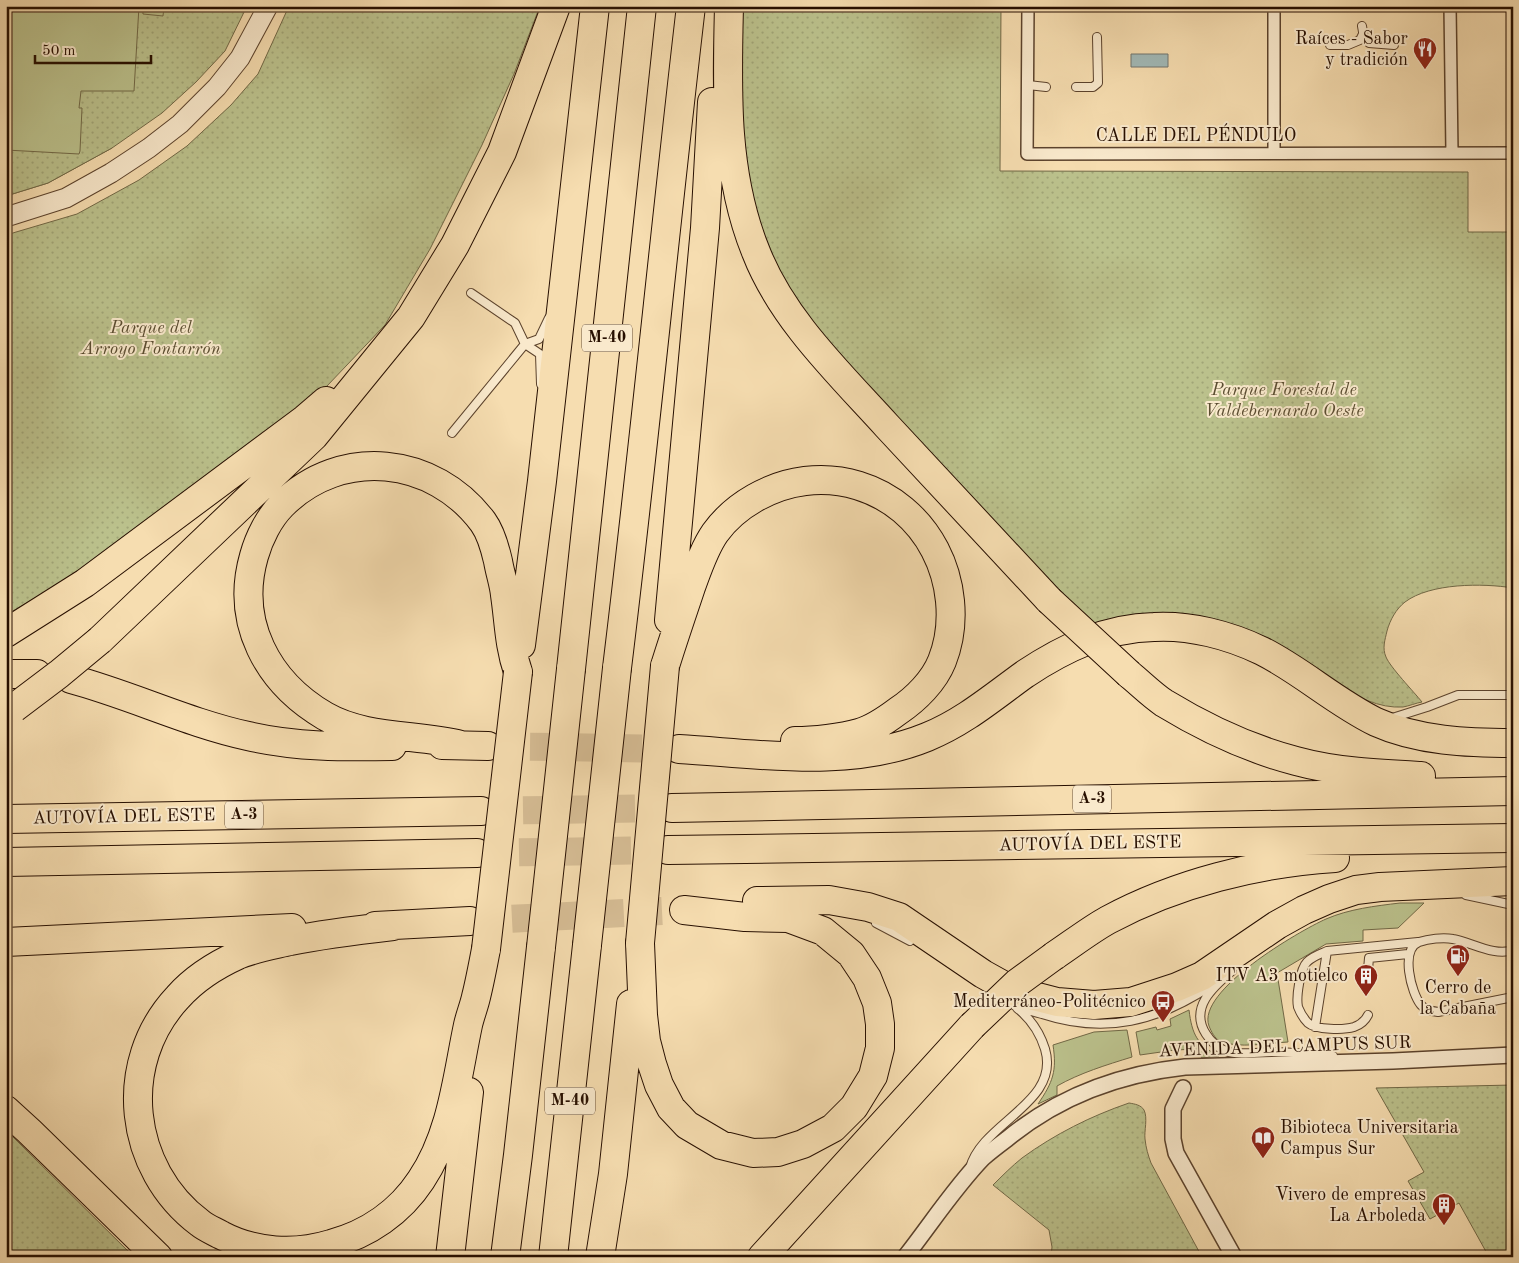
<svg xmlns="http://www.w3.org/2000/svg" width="1519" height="1263" font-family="'Old Standard TT',serif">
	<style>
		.green { fill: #bbc18c; stroke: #716846 }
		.park { fill: url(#park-dots); stroke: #716846 }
		.water { fill: #a1b9b7; stroke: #70756e }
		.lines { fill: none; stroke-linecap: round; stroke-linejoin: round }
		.motorway-tunnel { stroke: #d7be96; stroke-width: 28; stroke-dasharray: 28 14; stroke-linecap: butt }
		.service-casing { stroke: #5b422c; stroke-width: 10 }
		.pedestrian-casing { stroke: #5b422c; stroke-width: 14 }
		.minor-casing { stroke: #5b422c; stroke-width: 18 }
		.tertiary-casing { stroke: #5b422c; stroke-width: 21 }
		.motorway-casing { stroke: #270f00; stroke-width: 30 }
		.service { stroke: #f9e9cc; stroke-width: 8 }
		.pedestrian { stroke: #f9e9cc; stroke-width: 11 }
		.minor { stroke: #f9e9cc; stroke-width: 15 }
		.tertiary { stroke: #f9e9cc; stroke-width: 19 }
		.motorway { stroke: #f6ddb0; stroke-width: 28 }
		.motorway-bridge-casing { stroke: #270f00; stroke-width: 30; stroke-linecap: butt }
		.motorway-bridge { stroke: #f6ddb0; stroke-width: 28 }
		.labels { text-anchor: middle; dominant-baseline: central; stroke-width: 4; stroke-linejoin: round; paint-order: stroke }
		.shield { fill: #f9e9cc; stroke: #66503d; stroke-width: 1 }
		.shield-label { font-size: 16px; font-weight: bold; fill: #270f00 }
		.poi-label { font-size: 18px; fill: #270f00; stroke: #f9e9cc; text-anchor: end }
		.street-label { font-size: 18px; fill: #270f00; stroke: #f9e9cc }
		.park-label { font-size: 18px; font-style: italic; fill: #5b4d31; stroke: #f9e9cc }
	</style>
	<defs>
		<pattern id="park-dots" width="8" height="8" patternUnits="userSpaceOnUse" patternTransform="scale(1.25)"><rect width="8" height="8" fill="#bbc18c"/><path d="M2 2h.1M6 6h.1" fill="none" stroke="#a1a577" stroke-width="1.8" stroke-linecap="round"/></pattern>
	</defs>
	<rect width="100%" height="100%" fill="#f6ddb0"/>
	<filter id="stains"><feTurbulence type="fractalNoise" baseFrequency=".004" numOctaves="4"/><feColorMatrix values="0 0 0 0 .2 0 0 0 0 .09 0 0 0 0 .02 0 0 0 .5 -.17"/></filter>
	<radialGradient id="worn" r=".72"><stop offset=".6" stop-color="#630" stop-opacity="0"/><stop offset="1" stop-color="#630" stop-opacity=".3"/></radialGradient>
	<!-- green -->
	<path class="green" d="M 6,6 L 168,6 L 112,148 L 48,183 L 6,196 Z
		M 1400,903 L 1424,903 L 1398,928 L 1363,930 L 1363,941 L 1326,944 L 1277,973 L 1288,1042 C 1270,1043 1237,1049 1220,1041 C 1215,1039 1211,1031 1209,1026 C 1196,991 1299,931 1326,919 C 1349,909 1375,906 1400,903 Z
		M 1189,1010 C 1192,1034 1197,1045 1219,1056 L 1202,1058 L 1197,1049 L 1175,1050 L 1140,1055 L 1136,1032 L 1156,1027 L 1157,1030 L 1171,1026 L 1170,1019 Z
		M 1127,1030 L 1132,1057 C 1106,1065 1080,1073 1057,1086 L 1057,1095 L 1038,1104 C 1053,1082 1057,1071 1053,1045 L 1094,1032 Z"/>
	<!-- park -->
	<path class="park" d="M 139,6 L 143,6 L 143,14 L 163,16 L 164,6 L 247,6 L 225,51 L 196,82 L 162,113 L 112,148 L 48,183 L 6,196 L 6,150 L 79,154 L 80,151 L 82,108 L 79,108 L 81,91 L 134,91 Z
		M 289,6 L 540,6 L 514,74 L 482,145 L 430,249 L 385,325 L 327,386 L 106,556 L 6,615 L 6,235 L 77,214 L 139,180 L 187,146 L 231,105 L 258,74 Z
		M 738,6 L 1001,6 L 1000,171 L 1468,172 L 1468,232 L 1513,232 L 1513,588 C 1483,583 1430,583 1405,602 C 1396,609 1390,620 1387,631 C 1385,640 1382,648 1386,657 C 1390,667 1414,692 1422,702 C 1416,703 1409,706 1403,707 C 1356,710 1309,661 1269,640 C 1225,617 1171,607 1122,617 C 1112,619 1102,622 1093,625 L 1044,576 L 831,346 L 791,292 L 775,263 L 758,224 L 745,177 Z
		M 1513,1085 L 1513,1257 L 1489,1257 L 1459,1203 L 1430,1219 L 1408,1181 L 1424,1172 L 1376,1088 Z
		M 1129,1103 C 1135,1104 1141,1105 1144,1110 C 1148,1118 1144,1131 1145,1139 C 1146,1148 1148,1155 1151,1163 L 1202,1257 L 1051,1257 L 1052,1247 L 1049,1230 L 993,1185 C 1002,1176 1012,1166 1022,1158 C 1055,1134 1091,1116 1129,1103 Z
		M 6,1130 L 134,1257 L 6,1257 Z"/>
	<!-- water -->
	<path class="water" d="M 1131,54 L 1168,54 L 1168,67 L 1131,67 Z"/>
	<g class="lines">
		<!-- motorway-tunnel -->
		<path class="motorway-tunnel" d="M 488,746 L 679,749
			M 481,811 L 672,808
			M 477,853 L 668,850
			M 470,921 L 662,911"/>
		<!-- service casing -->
		<g class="service-casing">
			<path id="service" d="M 1362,26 L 1364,38 L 1369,43 L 1394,45
				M 1330,45 L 1348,45 L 1360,40 L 1363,34
				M 1028,85 L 1046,87
				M 1076,87 L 1093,87 L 1098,83 L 1097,37
				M 541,384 L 540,354 L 525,344 L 539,339 L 549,318
				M 452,433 L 525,344 L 515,323 L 471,293
				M 1389,719 L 1427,707 L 1458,695 L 1513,695
				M 1466,895 L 1513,905
				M 876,923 L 910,941
				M 1513,950 C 1495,957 1471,942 1453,939 C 1443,937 1428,939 1419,942 C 1400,949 1411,993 1421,1005 C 1425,1010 1431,1011 1438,1012 L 1513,997
				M 1232,971 C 1213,987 1189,1008 1206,1034 C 1211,1042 1218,1048 1226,1051 C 1239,1056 1258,1052 1272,1052 C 1292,1052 1313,1055 1333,1056
				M 1367,981 L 1369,958 L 1408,954
				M 1006,1002 C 1018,1007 1030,1011 1042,1014 C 1106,1035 1158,1021 1212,985
				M 1368,1015 C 1365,1021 1360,1025 1354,1027 C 1344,1030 1316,1030 1308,1023 C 1304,1019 1300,1012 1298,1007 C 1296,997 1300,969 1307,962 C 1313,956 1320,954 1327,951 L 1418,942
				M 1315,1027 L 1327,951
				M 970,1168 C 982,1122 1061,1103 1045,1049 C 1040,1033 1031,1019 1017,1008"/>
		</g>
		<!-- pedestrian casing -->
		<g class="pedestrian-casing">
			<path id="pedestrian" d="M 1028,6 L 1027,154 L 1513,153
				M 1450,6 L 1452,153
				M 1274,153 L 1274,6"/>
		</g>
		<!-- minor casing -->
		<g class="minor-casing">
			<path id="minor" d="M 1183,1088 L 1173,1109 L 1173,1139 L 1176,1153 L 1234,1257
				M 905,1257 C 931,1224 954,1188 983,1158 C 991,1151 999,1145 1007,1139 C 1058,1097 1120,1074 1185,1067 L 1393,1061 L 1513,1055"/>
		</g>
		<!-- tertiary casing -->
		<g class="tertiary-casing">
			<path id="tertiary" d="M 6,217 L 66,198 L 111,173 L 149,148 L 180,124 L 217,87 L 240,58 L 268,6"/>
		</g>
		<!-- motorway casing -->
		<g class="motorway-casing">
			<path id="motorway" d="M 729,6 C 727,89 724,174 756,252 C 782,319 839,373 887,426 C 941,484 995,542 1049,600
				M 669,620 L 705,228 L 712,102
				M 6,633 L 85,583 L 305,419 L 326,401
				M 100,640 L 314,436 L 411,317 L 455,245 L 502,152 L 556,6
				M 521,645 L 542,481 L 595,6
				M 665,666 C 673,640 682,614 691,587 C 698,568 704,549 715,533 C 735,505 771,485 805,481 C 880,472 943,527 950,601 C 952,622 950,641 942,661 C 934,681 916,699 898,711 C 886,720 873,729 859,733 C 842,738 813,741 795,741
				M 617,668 C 644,448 665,227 691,6
				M 571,669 L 642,6
				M 6,674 L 37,674
				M 1129,674 C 1140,683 1152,695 1164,703 C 1205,728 1250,749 1296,761 C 1336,772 1380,774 1421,776
				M 71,679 C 131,695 188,723 248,736 C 295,747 344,747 392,746
				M 442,745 L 488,746
				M 461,745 C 417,734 365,739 325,716 C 267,682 235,622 254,556 C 259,538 269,518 282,505 C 341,446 434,456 483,522 C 491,533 495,548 498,561 C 500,573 504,584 505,595 C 509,622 509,646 518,672
				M 679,749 C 761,754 849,769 927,737 C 964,722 993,697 1025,674 C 1064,648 1106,628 1154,627 C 1190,625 1229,635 1262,651 C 1302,671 1335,702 1376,722 C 1418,741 1468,743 1513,743
				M 672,808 L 1513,791
				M 6,819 L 481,811
				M 668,850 L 1513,838
				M 6,862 L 477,853
				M 757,901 L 829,900 L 868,907 L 899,917 L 983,974 L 1001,984
				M 375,926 L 470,921
				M 393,926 C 358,930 324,934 290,941 C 273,945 255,948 238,955 C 216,965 194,979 178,997 C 116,1063 128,1169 200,1223 C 206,1228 214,1231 221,1235 C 255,1253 295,1255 331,1244 C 368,1234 400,1212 421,1180 C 452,1134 457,1077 468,1025 C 470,1016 474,1006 476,997 C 480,981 483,965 486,949
				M 6,942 L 292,928
				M 640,943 L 643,1015 L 646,1041 L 652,1064 L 659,1085 L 671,1108 L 687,1125 L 721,1145 L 753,1153 L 778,1152 L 803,1144 L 833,1128 L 854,1107 L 873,1076 L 880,1048 L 880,1024 L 877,1003 L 867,978 L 851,954 L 823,931 L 788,918 L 745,917 L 684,910
				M 1054,956 C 1072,944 1090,930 1108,920 C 1177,883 1257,863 1335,858
				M 1026,994 L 1057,1002 L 1094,1005 L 1131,1002 L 1177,987 L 1202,976 L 1277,925 L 1304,910 L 1329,899 L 1356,890 L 1380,887 L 1513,881
				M 6,1110 L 29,1131 L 158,1257
				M 450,1257 L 469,1092
				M 505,1257 L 518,1155 L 541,947
				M 553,1257 L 587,945
				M 600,1257 L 613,1174 L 631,1004
				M 762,1257 L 972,1026"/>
		</g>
		<!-- service -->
		<use href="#service" class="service"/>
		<!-- pedestrian -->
		<use href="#pedestrian" class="pedestrian"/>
		<!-- minor -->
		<use href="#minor" class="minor"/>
		<!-- tertiary -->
		<use href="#tertiary" class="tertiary"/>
		<!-- motorway -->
		<use href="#motorway" class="motorway"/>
		<!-- motorway-bridge casing -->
		<g class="motorway-bridge-casing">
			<path id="motorway-bridge" d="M 1049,600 L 1129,674
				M 14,708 L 59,674 L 100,640
				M 640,943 L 665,666
				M 587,945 L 617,668
				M 541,947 L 571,669
				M 486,949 L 518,672
				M 972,1026 L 1017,983 L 1054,956"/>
		</g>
		<!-- motorway-bridge -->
		<use href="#motorway-bridge" class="motorway-bridge"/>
	</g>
	<!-- icons -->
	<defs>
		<g id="restaurant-pin" transform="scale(1.25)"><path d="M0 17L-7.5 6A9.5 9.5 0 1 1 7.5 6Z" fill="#8f2418" stroke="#f9e9cc"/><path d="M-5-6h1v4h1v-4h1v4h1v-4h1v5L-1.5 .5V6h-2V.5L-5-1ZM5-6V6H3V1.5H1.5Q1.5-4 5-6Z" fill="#fff"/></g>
		<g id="fuel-pin" transform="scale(1.25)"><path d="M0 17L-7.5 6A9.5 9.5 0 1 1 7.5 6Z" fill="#8f2418" stroke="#f9e9cc"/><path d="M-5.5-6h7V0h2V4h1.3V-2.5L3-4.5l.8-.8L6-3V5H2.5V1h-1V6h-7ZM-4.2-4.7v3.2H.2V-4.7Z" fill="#fff"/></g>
		<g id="building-pin" transform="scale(1.25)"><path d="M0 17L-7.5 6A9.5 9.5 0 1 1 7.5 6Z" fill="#8f2418" stroke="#f9e9cc"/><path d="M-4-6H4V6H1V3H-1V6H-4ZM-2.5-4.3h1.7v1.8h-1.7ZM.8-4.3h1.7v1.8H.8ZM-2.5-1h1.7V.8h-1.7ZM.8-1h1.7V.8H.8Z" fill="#fff"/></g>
		<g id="bus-pin" transform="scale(1.25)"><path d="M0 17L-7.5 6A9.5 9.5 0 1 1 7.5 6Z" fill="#8f2418" stroke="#f9e9cc"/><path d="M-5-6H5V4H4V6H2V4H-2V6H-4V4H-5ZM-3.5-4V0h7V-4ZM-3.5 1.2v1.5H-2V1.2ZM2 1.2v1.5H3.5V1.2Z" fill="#fff"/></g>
		<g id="library-pin" transform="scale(1.25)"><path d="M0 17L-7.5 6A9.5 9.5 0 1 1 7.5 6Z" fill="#8f2418" stroke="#f9e9cc"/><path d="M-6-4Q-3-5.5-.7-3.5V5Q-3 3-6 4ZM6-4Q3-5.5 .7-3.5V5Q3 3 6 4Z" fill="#fff"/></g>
	</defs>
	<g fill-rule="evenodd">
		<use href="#restaurant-pin" x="1425" y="49"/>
		<use href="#fuel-pin" x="1458" y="956"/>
		<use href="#building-pin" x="1366" y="976"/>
		<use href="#bus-pin" x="1163" y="1002"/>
		<use href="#library-pin" x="1263" y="1138"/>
		<use href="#building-pin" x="1444" y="1205"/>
	</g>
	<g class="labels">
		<!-- shield labels -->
		<g class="shield">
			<rect x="582" y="324.5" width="50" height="27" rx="4"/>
			<rect x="1073" y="785.5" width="38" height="27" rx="4"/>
			<rect x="225" y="801.5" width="38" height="27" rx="4"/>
			<rect x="545" y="1087.5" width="50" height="27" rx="4"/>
		</g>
		<g class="shield-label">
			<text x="607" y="338">M-40</text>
			<text x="1092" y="799">A-3</text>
			<text x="244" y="815">A-3</text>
			<text x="570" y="1101">M-40</text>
		</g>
		<!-- poi labels -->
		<g class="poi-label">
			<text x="1408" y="39">Raíces - Sabor<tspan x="1408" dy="21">y tradición</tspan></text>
			<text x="1348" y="976">ITV A3 motielco</text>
			<text x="1458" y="988" text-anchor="middle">Cerro de<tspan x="1458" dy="21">la Cabaña</tspan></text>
			<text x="1146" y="1002">Mediterráneo-Politécnico</text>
			<text x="1280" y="1128" text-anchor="start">Bibioteca Universitaria<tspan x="1280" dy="21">Campus Sur</tspan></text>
			<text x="1426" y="1195">Vivero de empresas<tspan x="1426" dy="21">La Arboleda</tspan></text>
		</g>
		<!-- street labels -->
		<g class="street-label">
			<text x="1196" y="136">CALLE DEL PÉNDULO</text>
			<text transform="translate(124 817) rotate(-1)">AUTOVÍA DEL ESTE</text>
			<text transform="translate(1090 844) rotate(-1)">AUTOVÍA DEL ESTE</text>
			<text transform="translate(1285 1047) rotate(-2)">AVENIDA DEL CAMPUS SUR</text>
		</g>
		<!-- park labels -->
		<g class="park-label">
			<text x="151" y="328">Parque del<tspan x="151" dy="21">Arroyo Fontarrón</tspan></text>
			<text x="1284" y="390">Parque Forestal de<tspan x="1284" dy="21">Valdebernardo Oeste</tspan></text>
		</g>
	</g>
	<!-- margin -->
	<rect width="1519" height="1263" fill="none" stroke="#f6ddb0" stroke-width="25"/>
	<rect x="8" y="8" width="1504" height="1248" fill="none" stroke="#270f00" stroke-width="2.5"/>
	<rect x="12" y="12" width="1494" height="1238" fill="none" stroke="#270f00"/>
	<!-- scale -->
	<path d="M35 55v8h116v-8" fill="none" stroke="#270f00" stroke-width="2.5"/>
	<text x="42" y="55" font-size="15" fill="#270f00" stroke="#f9e9cc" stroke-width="4" paint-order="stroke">50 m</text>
	<rect width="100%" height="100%" filter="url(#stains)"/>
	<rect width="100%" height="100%" fill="url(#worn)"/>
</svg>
